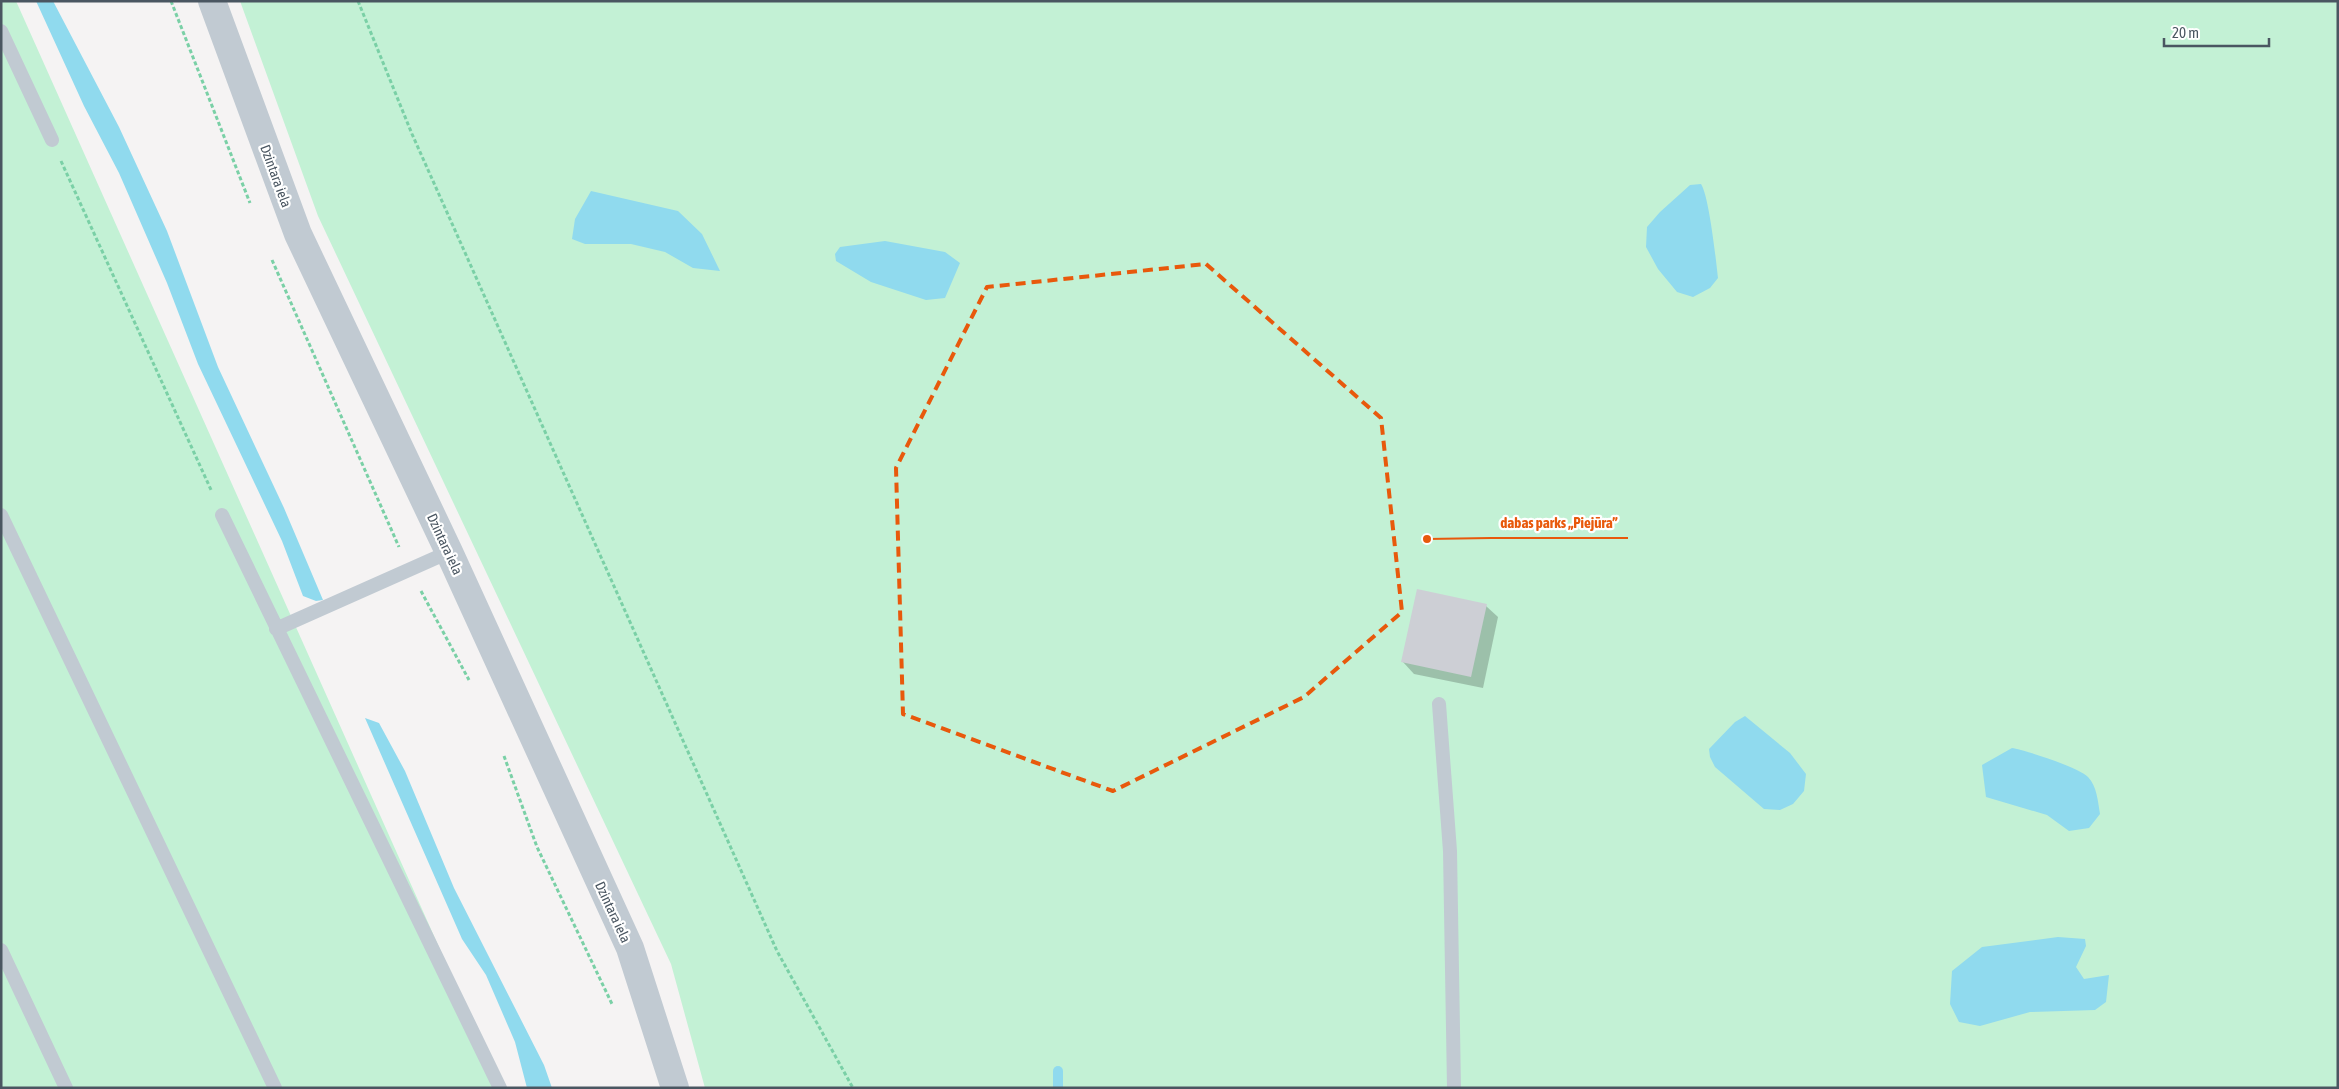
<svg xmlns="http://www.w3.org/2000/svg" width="2339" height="1089" font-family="'Asap Condensed',sans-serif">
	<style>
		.green { fill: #c3f1d5 }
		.water { fill: #90daee }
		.shadow { fill: #0003 }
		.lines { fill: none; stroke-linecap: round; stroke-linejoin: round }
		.stream { stroke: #90daee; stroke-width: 10 }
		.building { fill: #cdcfd5 }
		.path { stroke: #7ad0a6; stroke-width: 3; stroke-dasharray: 4 2.5; stroke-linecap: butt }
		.service { stroke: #c1cad2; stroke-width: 14 }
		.tertiary { stroke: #c1cad2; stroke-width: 28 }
		.marked { fill: none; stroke: #e8590c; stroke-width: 4; stroke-dasharray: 10 6; stroke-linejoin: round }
		.labels { text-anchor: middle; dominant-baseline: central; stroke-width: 4.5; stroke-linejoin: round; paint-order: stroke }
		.street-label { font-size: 14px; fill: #4a5661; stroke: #fff }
		.leader { fill: none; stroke: #e8590c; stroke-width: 2 }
		.callout-dot { fill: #e8590c; stroke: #fff; stroke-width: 2 }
		.callout-label { font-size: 15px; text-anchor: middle; font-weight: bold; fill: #e8590c; stroke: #fff; stroke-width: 4.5; stroke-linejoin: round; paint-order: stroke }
	</style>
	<rect width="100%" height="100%" fill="#f5f3f3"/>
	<!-- green -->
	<path class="green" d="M 1,1 L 16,1 L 502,1088 L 1,1088 Z
		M 240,1 L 2338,1 L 2338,1088 L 705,1088 L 671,964 L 318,216 Z"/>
	<!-- water -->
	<path class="water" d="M 36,1 L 53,1 L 119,127 L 167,231 L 218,367 L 284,508 L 323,600 L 316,601 L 303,596 L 282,541 L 198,364 L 167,283 L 119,173 L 84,106 Z
		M 1701,184 C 1709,196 1716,260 1718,278 L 1710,288 L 1693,297 L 1677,292 L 1658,269 L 1646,247 L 1647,227 L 1660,212 L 1690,185 Z
		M 591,191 L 678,211 L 702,234 L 720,271 L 693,268 L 665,252 L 631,244 L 585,244 L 572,239 L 575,219 Z
		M 885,241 L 945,252 L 960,263 L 945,298 L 926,300 L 871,282 L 836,261 L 835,254 L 840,247 Z
		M 1745,716 L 1790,753 L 1806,774 L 1804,791 L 1793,804 L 1780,810 L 1764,809 L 1715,767 L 1710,757 L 1709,749 L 1735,722 Z
		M 365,718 L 379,723 L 405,771 L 454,888 L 544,1065 L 552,1088 L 527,1088 L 515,1042 L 486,975 L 462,939 Z
		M 2012,748 C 2025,750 2080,768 2088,777 C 2097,786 2098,802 2100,814 L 2089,828 L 2069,831 L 2047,815 L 1986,797 L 1982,765 Z
		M 2058,937 L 2085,939 L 2086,946 L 2076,967 L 2084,979 L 2109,975 L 2106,1002 L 2095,1010 L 2030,1012 L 1980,1026 L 1959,1022 L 1950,1004 L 1952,971 L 1982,947 Z"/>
	<!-- shadow -->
	<path class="shadow" d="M 1486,606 L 1498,617 L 1483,688 L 1414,674 L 1403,662 Z"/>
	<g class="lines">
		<!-- stream -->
		<path class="stream" d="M 1058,1088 L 1058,1071"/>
	</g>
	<!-- building -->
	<path class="building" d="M 1417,589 L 1487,604 L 1471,677 L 1401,662 Z"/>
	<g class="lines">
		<!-- path -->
		<path class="path" d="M 171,1 L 250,203
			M 358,1 L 412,134 L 777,951 L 853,1088
			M 61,161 L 212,492
			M 272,260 L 399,547
			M 421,591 L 469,680
			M 504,756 L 537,847 L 612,1004"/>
		<!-- service -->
		<path class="service" d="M 1,31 L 52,140
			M 1,515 L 275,1088
			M 222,515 L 500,1088
			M 276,629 L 449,552
			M 1439,704 L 1450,851 L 1454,1088
			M 1,950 L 66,1088"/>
		<!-- tertiary -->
		<path class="tertiary" d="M 212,1 L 298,234 L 449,552 L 630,948 L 675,1088"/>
	</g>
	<!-- marked area -->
	<path class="marked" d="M 1206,264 L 1381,418 L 1402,612 L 1304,697 L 1113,791 L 903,714 L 896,468 L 987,287 Z"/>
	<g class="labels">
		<!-- street labels -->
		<g class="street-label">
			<text transform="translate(276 176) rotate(70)">Dzintara iela</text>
			<text transform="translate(445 544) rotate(65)">Dzintara iela</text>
			<text transform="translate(613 912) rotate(65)">Dzintara iela</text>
		</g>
	</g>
	<!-- callouts -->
	<path class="leader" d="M1427 539L1491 538H1628"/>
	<circle class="callout-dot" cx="1427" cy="539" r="5"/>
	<g class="callout-label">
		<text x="1559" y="528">dabas parks „Piejūra”</text>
	</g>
	<!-- border -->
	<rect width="2339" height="1089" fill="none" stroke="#4a5661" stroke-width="5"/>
	<!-- scale -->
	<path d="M2164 38v8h105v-8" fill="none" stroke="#4a5661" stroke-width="2.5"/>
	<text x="2172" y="38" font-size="15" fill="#4a5661" stroke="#ffffff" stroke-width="4" paint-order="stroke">20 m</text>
</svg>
